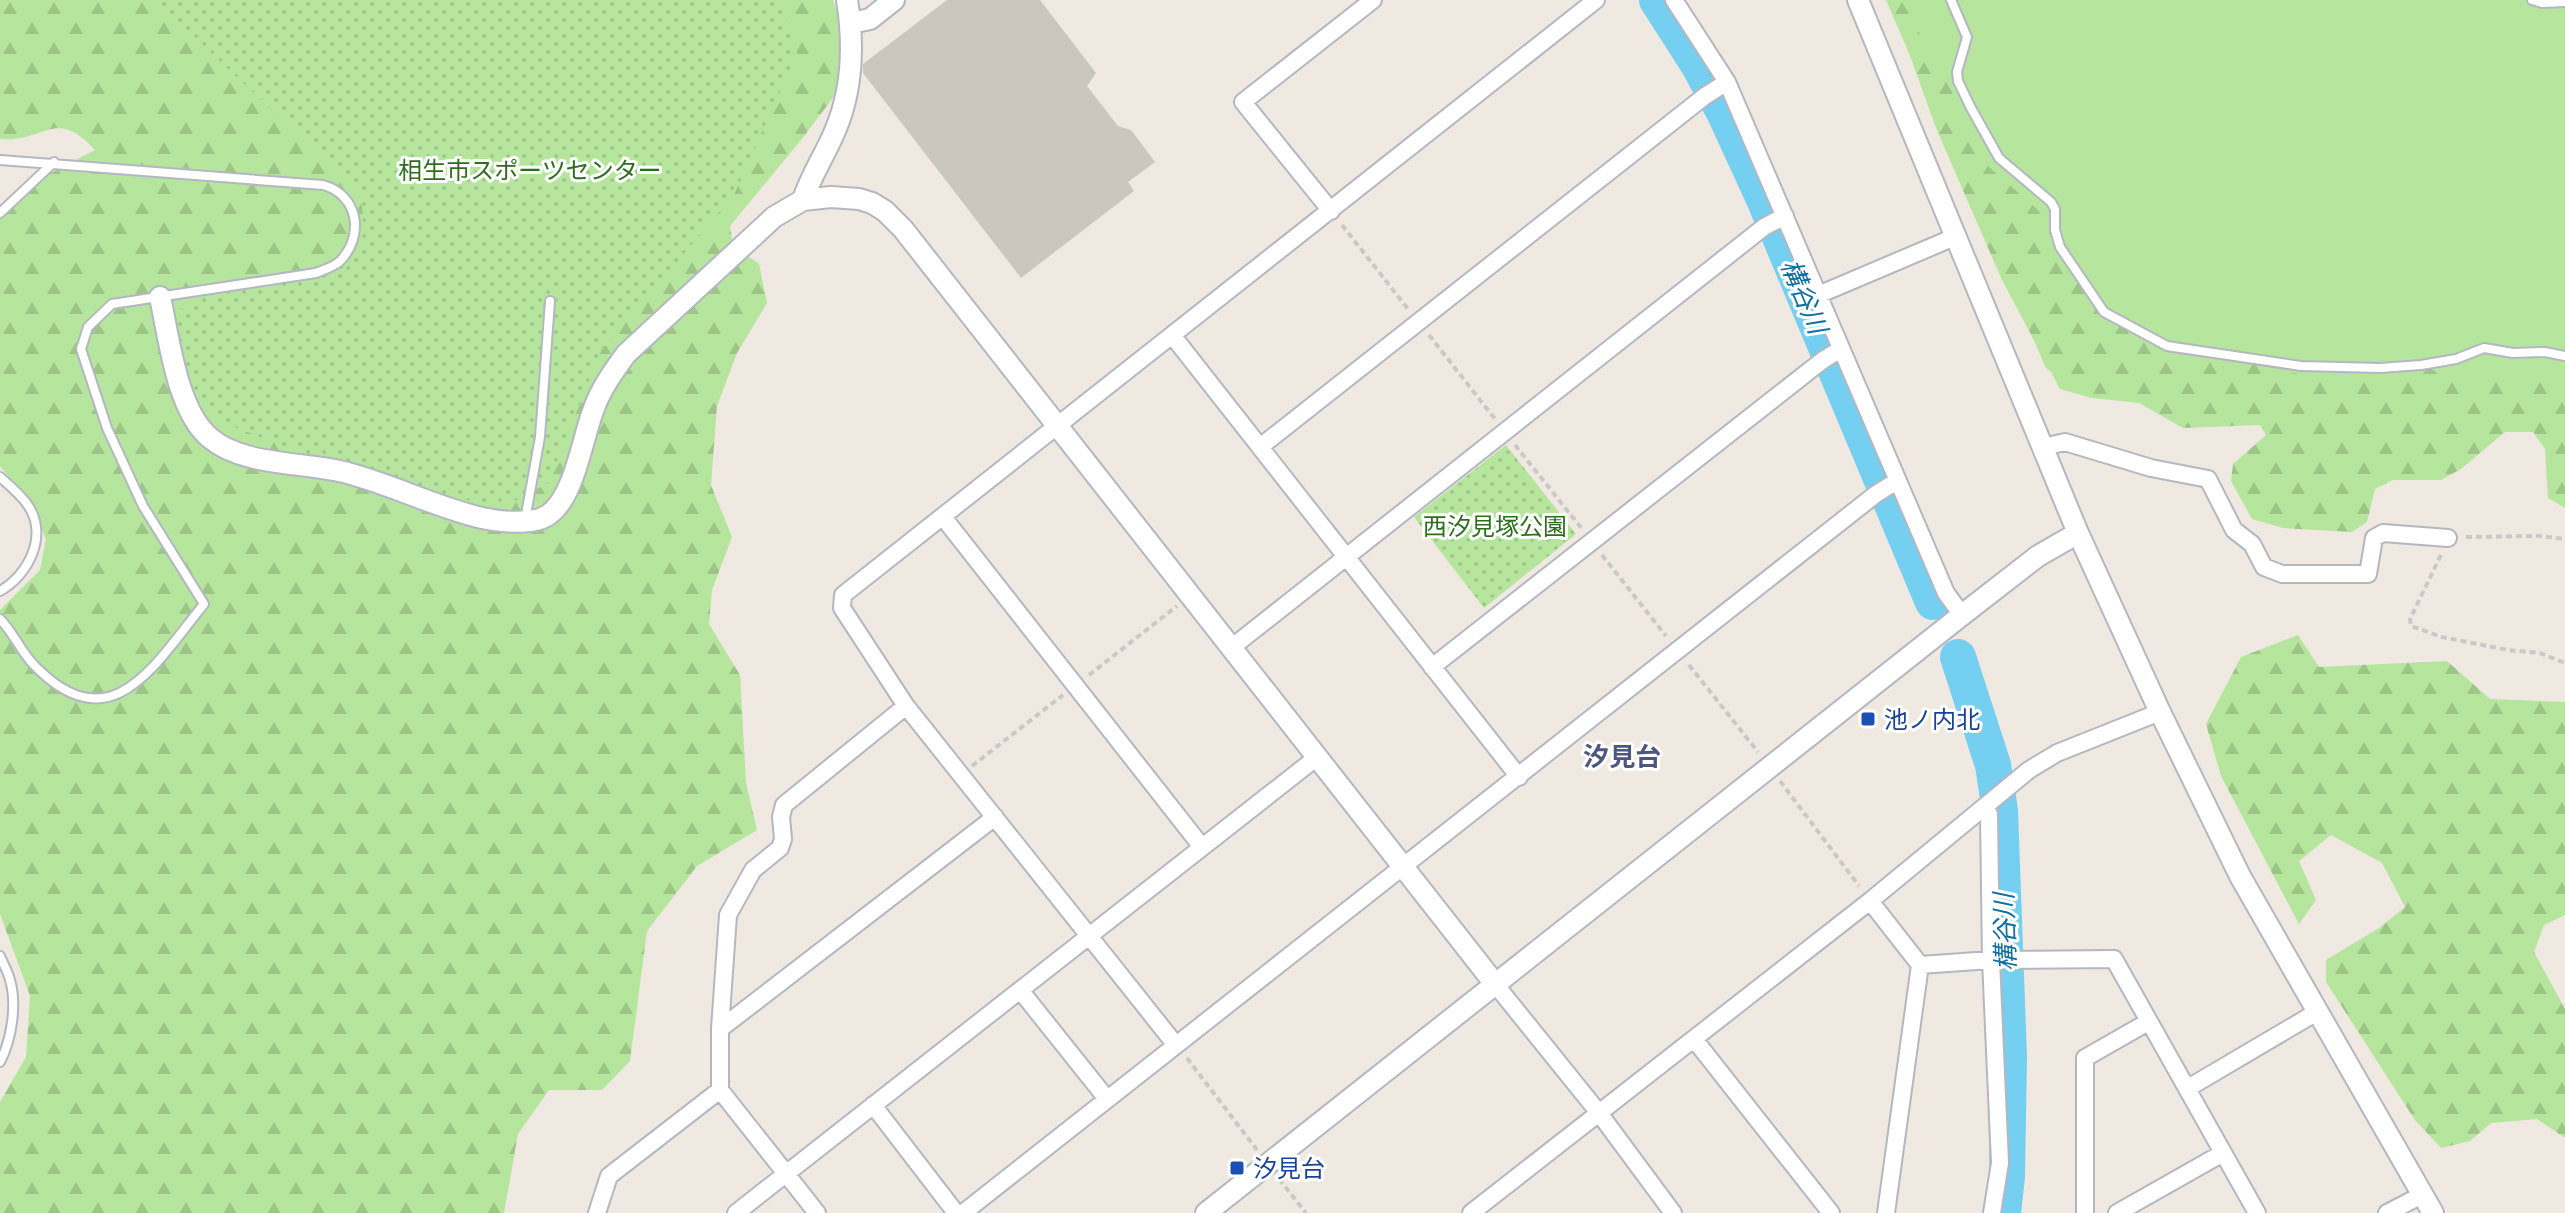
<svg xmlns="http://www.w3.org/2000/svg" width="2565" height="1213" font-family="'IBM Plex Sans','Noto Sans JP',sans-serif">
	<style>
		.grass { fill: #b6e59e }
		.forest { fill: url(#forest-firs) }
		.park { fill: url(#park-dots) }
		.lines { fill: none; stroke-linecap: round; stroke-linejoin: round }
		.river { stroke: #75cff0; stroke-width: 36 }
		.building { fill: #cbc7bf }
		.service-casing { stroke: #b4b7c1; stroke-width: 12 }
		.minor-casing { stroke: #b4b7c1; stroke-width: 20 }
		.tertiary-casing { stroke: #b4b7c1; stroke-width: 24 }
		.path { stroke: #c9c9c9; stroke-width: 4; stroke-dasharray: 6 4; stroke-linecap: butt }
		.service { stroke: #fff; stroke-width: 8 }
		.minor { stroke: #fff; stroke-width: 16 }
		.tertiary { stroke: #fff; stroke-width: 20 }
		.transit-dot { fill: #1a4fb4; stroke: #fff; stroke-width: 3 }
		.labels { text-anchor: middle; dominant-baseline: central; stroke-width: 6; stroke-linejoin: round; paint-order: stroke }
		.park-label { font-size: 24px; fill: #2c6e1b; stroke: #fff }
		.transit-label { font-size: 24px; fill: #164399; stroke: #fff; text-anchor: start }
		.water-label { font-size: 26px; font-style: italic; fill: #0d6fa3; stroke: #fff }
		.neighbourhood-label { font-size: 26px; font-weight: bold; fill: #4d5680; stroke: #fff }
	</style>
	<defs>
		<pattern id="forest-firs" width="22" height="20" patternUnits="userSpaceOnUse" patternTransform="scale(2)"><rect width="22" height="20" fill="#b6e59e"/><path d="M5 1l3.5 6h-7zM16 11l3.5 6h-7z" fill="#9dc588"/></pattern>
		<pattern id="park-dots" width="8" height="8" patternUnits="userSpaceOnUse" patternTransform="scale(2)"><rect width="8" height="8" fill="#b6e59e"/><path d="M2 2h.1M6 6h.1" fill="none" stroke="#9dc588" stroke-width="1.8" stroke-linecap="round"/></pattern>
	</defs>
	<rect width="100%" height="100%" fill="#efe9e1"/>
	<!-- grass -->
	<path class="grass" d="M 1886,0 L 2565,0 L 2565,413 L 2072,385 L 2046,368 Z"/>
	<!-- forest -->
	<path class="forest" d="M 0,0 L 833,0 L 843,30 L 842,86 L 801,140 L 730,226 L 733,245 L 759,264 L 767,303 L 737,353 L 717,406 L 711,485 L 732,537 L 712,590 L 709,624 L 740,675 L 746,783 L 757,830 L 697,866 L 647,931 L 630,1061 L 602,1090 L 549,1090 L 518,1134 L 504,1213 L 0,1213 L 0,1102 L 26,1057 L 30,996 L 0,914 L 0,610 L 40,570 L 46,539 L 30,504 L 0,466 L 0,214 L 41,178 L 95,150 C 55,106 45,143 0,139 Z
		M 1890,0 L 1904,0 L 1912,21 L 1955,92 L 1963,125 L 1989,167 L 2037,209 L 2051,229 L 2058,254 L 2106,307 L 2115,325 L 2169,345 L 2298,374 L 2360,381 L 2425,366 L 2451,379 L 2543,379 L 2565,383 L 2565,508 L 2548,498 L 2545,449 L 2533,432 L 2505,432 L 2461,469 L 2441,480 L 2393,480 L 2375,489 L 2367,522 L 2352,532 L 2283,528 L 2252,519 L 2231,481 L 2233,464 L 2266,435 L 2260,425 L 2183,428 L 2139,403 L 2092,398 L 2060,389 L 2002,280 L 1936,128 Z
		M 2298,635 L 2319,667 L 2447,661 L 2490,699 L 2565,702 L 2565,915 L 2544,925 L 2534,952 L 2565,1009 L 2565,1138 L 2537,1119 L 2491,1123 L 2470,1141 L 2441,1148 L 2415,1120 L 2326,982 L 2326,960 L 2379,928 L 2405,907 L 2382,863 L 2331,835 L 2299,861 L 2316,900 L 2299,924 L 2221,776 L 2206,724 L 2241,657 Z"/>
	<!-- park -->
	<path class="park" d="M 155,0 L 780,0 L 797,53 L 734,195 L 601,351 L 548,483 L 518,500 L 481,503 L 409,487 L 302,454 L 220,421 L 195,398 L 171,317 L 192,299 L 343,268 C 360,239 370,223 357,190 Z
		M 1506,445 L 1576,534 L 1484,608 L 1414,517 Z"/>
	<g class="lines">
		<!-- river -->
		<path class="river" d="M 1657,0 L 1698,64 L 1724,112 L 1764,199 L 1933,602
			M 1958,657 L 1993,765 L 2000,811 L 2009,1057 L 2007,1176 L 2003,1213"/>
	</g>
	<!-- building -->
	<path class="building" d="M 947,0 L 1040,0 L 1096,73 L 1087,86 L 1118,126 L 1131,130 L 1155,162 L 1128,182 L 1134,191 L 1021,278 L 863,73 L 863,64 Z"/>
	<g class="lines">
		<!-- service casing -->
		<g class="service-casing">
			<path id="service" d="M 1951,0 L 1967,37 L 1957,72 L 1958,81 L 1971,108 L 1999,158 L 2051,202 L 2055,209 L 2055,230 L 2060,247 L 2104,312 L 2167,346 L 2301,366 L 2380,368 L 2421,365 L 2456,359 L 2484,348 L 2513,353 L 2545,352 L 2565,356
				M 2532,0 L 2542,3 L 2565,2
				M 0,160 L 323,185 C 359,195 365,237 339,262 C 333,267 323,270 316,273 L 112,304 L 88,327 L 81,349 L 107,428 L 143,506 L 204,604 C 155,664 111,746 33,664 C 20,650 13,632 0,619
				M 0,213 L 54,162
				M 0,477 C 9,485 20,494 27,504 C 49,534 29,575 0,591
				M 525,520 L 540,437 L 550,301
				M 0,956 C 3,963 8,972 10,980 C 17,1004 12,1039 0,1062"/>
		</g>
		<!-- minor casing -->
		<g class="minor-casing">
			<path id="minor" d="M 1674,0 L 1727,82 L 1946,593 L 1962,615
				M 1331,211 L 1243,102 L 1373,0
				M 1818,295 L 1957,236
				M 1172,335 L 1519,777
				M 1260,447 L 1705,96 L 1727,82
				M 2043,447 L 2065,442 L 2151,468 L 2208,479 L 2234,530 L 2252,544 L 2264,567 L 2282,574 L 2368,574 L 2374,538 L 2383,533 L 2448,538
				M 943,517 L 1202,847
				M 1231,648 L 1764,227 L 1785,216
				M 1432,667 L 1823,360 L 1841,349
				M 1985,806 L 1989,814 L 1991,960 L 2000,1163 L 1992,1213
				M 1870,901 L 1920,965 L 1886,1213
				M 1920,965 L 1991,960 L 2114,959 L 2257,1213
				M 1495,984 L 1599,1113 L 1673,1213
				M 1020,990 L 1107,1099
				M 720,1029 L 995,817
				M 1694,1039 L 1831,1213
				M 1175,1044 L 906,706 L 842,608 L 843,595 L 1596,0
				M 2188,1088 L 2317,1012
				M 873,1105 L 956,1213
				M 597,1213 L 609,1176 L 720,1090
				M 736,1213 L 1316,758
				M 817,1213 L 720,1090 L 720,1029 L 728,915 L 753,870 L 780,848 L 783,839 L 781,817 L 784,805 L 906,706
				M 963,1213 L 1876,494 L 1897,481
				M 1471,1213 L 1870,901 L 2029,770 L 2057,753 L 2160,712
				M 2085,1213 L 2085,1058 L 2148,1022
				M 2117,1213 L 2223,1153
				M 2387,1213 L 2422,1195"/>
		</g>
		<!-- tertiary casing -->
		<g class="tertiary-casing">
			<path id="tertiary" d="M 1858,0 L 2078,533 L 2160,712 L 2240,876 L 2433,1213
				M 851,23 L 870,19 L 894,0
				M 803,200 C 811,175 825,155 835,131 C 853,89 854,44 847,0
				M 160,297 C 169,338 177,411 210,438 C 243,466 304,462 344,472 C 391,484 435,507 482,518 C 499,522 534,525 548,515 C 574,498 582,440 593,411 C 600,390 613,372 626,354 L 774,217 L 803,200 L 831,197 L 859,199 L 872,203 L 885,211 L 903,229 L 1495,984
				M 1206,1213 L 1962,615 L 2038,556 L 2078,533"/>
		</g>
		<!-- path -->
		<path class="path" d="M 1342,225 L 1408,309
			M 1429,335 L 1495,419
			M 1515,445 L 1582,529
			M 2466,537 L 2539,536 L 2565,539
			M 1602,555 L 1666,636
			M 2441,555 L 2410,619 L 2411,626 L 2442,637 L 2508,650 L 2540,653 L 2565,663
			M 1689,665 L 1758,752
			M 1089,675 L 1177,606
			M 972,766 L 1063,695
			M 1780,781 L 1859,886
			M 1187,1058 L 1257,1150
			M 1279,1179 L 1306,1213"/>
		<!-- service -->
		<use href="#service" class="service"/>
		<!-- minor -->
		<use href="#minor" class="minor"/>
		<!-- tertiary -->
		<use href="#tertiary" class="tertiary"/>
	</g>
	<!-- markers -->
	<g class="transit-dot">
		<rect x="1860" y="711" width="16" height="16" rx="4"/>
		<rect x="1229" y="1160" width="16" height="16" rx="4"/>
	</g>
	<g class="labels">
		<!-- park labels -->
		<g class="park-label">
			<text x="530" y="170">相生市スポーツセンター</text>
			<text x="1495" y="526">西汐見塚公園</text>
		</g>
		<!-- transit labels -->
		<g class="transit-label">
			<text x="1884" y="719">池ノ内北</text>
			<text x="1253" y="1168">汐見台</text>
		</g>
		<!-- water labels -->
		<g class="water-label">
			<text transform="translate(1805 296) rotate(67)">構谷川</text>
			<text transform="translate(2004 932) rotate(-92)">構谷川</text>
		</g>
		<!-- neighbourhood labels -->
		<g class="neighbourhood-label">
			<text x="1622" y="756">汐見台</text>
		</g>
	</g>
</svg>
